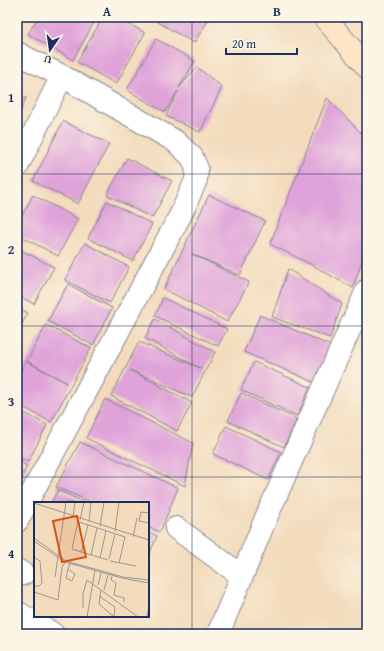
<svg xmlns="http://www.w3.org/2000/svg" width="384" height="651" font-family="'Gentium Book Plus',serif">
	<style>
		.building { fill: #dfa2d9 }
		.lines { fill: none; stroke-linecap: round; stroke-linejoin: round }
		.street-casing { stroke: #87858d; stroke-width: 24 }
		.secondary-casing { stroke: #87858d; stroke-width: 24 }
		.street { stroke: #fff; stroke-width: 22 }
		.secondary { stroke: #ffe4c6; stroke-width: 22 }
		.grid { fill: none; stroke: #1b2f5e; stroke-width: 1; stroke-opacity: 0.55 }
		.inset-road { fill: none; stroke: #9d9696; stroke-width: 1 }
		.view { fill: #d45514; fill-opacity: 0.15; stroke: #d45514; stroke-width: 2 }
		.inset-edge { fill: none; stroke: #1b2f5e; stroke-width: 2 }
		.neatline { fill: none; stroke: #1b2f5e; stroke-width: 1.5 }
		.grid-label { font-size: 13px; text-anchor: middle; font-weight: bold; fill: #1b2f5e }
	</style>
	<rect width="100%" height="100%" fill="#fcf5e5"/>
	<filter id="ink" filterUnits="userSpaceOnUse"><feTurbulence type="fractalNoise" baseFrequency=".025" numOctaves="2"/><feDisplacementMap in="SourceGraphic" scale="8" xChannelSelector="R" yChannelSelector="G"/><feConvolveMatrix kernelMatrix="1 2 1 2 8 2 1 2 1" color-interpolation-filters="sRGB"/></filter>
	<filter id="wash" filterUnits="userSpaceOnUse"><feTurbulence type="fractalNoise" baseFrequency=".012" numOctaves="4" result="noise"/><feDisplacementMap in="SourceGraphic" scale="16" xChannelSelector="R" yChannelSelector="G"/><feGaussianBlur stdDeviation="0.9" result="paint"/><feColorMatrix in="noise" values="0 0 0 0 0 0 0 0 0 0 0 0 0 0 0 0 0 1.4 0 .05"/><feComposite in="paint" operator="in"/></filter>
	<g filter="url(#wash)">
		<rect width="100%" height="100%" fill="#f3dbbc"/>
		<g id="blocks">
			<!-- building -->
			<path class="building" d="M 38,17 L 97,17 L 73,60 L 28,34 Z
				M 103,17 L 117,17 L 145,33 L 116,84 L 77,62 Z
				M 158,17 L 210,17 L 194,43 L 156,21 Z
				M 156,39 L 195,61 L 179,88 L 197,67 L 222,87 L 200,132 L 166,116 L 178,91 L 165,112 L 127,90 Z
				M 17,93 L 26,98 L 17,119 Z
				M 327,98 L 367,139 L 367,245 L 353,288 L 314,266 L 270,244 Z
				M 63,121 L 109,144 L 78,204 L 33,181 Z
				M 127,158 L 172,181 L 152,218 L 107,195 Z
				M 33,195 L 78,219 L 58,256 L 17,234 L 17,225 Z
				M 209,195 L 265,221 L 240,275 L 192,254 L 249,282 L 227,322 L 164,289 Z
				M 107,201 L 152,224 L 133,261 L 88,238 Z
				M 85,243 L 129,267 L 110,303 L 65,280 Z
				M 17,248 L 54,267 L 34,304 L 17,295 Z
				M 288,269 L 342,304 L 330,338 L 272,317 Z
				M 68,284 L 112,308 L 93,345 L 48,321 Z
				M 163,298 L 227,329 L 218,346 L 155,316 Z
				M 17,307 L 28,313 L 17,333 Z
				M 260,315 L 331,346 L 316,383 L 244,352 Z
				M 155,319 L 215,352 L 192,397 L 130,370 L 192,403 L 177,431 L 111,396 L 139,342 L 202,369 L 145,338 Z
				M 46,325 L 91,348 L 51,422 L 17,404 L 17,378 L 26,361 L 67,383 L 27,361 Z
				M 254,362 L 310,387 L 297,416 L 241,390 Z
				M 241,393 L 297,419 L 284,447 L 228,421 Z
				M 105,399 L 193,443 L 185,486 L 86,438 Z
				M 17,409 L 47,425 L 28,462 L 17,456 Z
				M 226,426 L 281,452 L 268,480 L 213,454 Z
				M 80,442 L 178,488 L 160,532 L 148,527 L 148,503 L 93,503 L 56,487 Z
				M 17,460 L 27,466 L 17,485 Z
				M 58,490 L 85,503 L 51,503 Z
				M 148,532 L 157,536 L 148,558 Z
				M 35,559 L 35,579 L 27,576 Z"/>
		</g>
	</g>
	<g filter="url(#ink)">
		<use href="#blocks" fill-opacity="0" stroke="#87858d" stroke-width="1"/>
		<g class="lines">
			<!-- street casing -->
			<g class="street-casing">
				<path id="street" d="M 17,53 L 62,76 L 175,141 L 192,157 L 197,169 L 196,180 L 181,214 L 17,521
					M 17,167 L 62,76
					M 176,528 L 242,576
					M 17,570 L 23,574
					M 17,612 L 53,634
					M 218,634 L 266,518 L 367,290"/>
			</g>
			<!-- secondary casing -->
			<g class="secondary-casing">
				<path id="secondary" d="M 324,17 L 367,67"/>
			</g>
			<!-- street -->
			<use href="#street" class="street"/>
			<!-- secondary -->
			<use href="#secondary" class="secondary"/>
		</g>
	</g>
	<!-- grid -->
	<path class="grid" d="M 192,17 L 192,634M 17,174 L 367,174M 17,326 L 367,326M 17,477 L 367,477"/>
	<!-- overview -->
	<g transform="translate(34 502)">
		<rect width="115" height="115" fill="#f3dbbc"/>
		<path class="inset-road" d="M 0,1 L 115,38M 115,11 L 107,10 L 105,19 L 115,21M 39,15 L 41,0M 46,18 L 50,0M 42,19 L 91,35 L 85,61M 44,19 L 38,47 L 74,58M 55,20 L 57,0M 66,24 L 70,0M 81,29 L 85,0M 99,35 L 103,16M 0,36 L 32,59 L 89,75 L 115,78M 0,39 L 31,60 L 88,76 L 115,81M 47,51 L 54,23M 57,53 L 63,26M 0,55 L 6,59 L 8,81 L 5,84 L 0,84M 66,56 L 72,29M 75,57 L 81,32M 76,59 L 102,64M 34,67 L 41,72 L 38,79 L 32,76 L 34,67 L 36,62M 78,74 L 77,78 L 82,81 L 80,93 L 90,96 L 90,100M 21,75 L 32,0M 64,83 L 67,71M 67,88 L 65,102 L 80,115M 70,88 L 74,73M 0,90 L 24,98 L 28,65 L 32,59M 65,94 L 81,105 L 80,114M 49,106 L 49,92 L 53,78 L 104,115M 53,115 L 61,68M 113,115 L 115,103"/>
		<path class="view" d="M 43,14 L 52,55 L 28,60 L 19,19 Z"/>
		<rect width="115" height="115" class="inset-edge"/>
	</g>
	<!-- margin -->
	<rect width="384" height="651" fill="none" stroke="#fcf5e5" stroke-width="44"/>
	<!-- north arrow -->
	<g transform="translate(50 50) rotate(193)" stroke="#fcf5e5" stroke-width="3" paint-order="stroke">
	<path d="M0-3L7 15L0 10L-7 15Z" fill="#1b2f5e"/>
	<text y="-6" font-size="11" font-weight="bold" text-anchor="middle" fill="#1b2f5e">U</text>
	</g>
	<!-- scale -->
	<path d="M226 48v6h71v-6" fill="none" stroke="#1b2f5e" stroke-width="2"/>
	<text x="232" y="48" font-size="12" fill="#1b2f5e" stroke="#fcf5e5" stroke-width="3" paint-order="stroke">20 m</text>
	<rect x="22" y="22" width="340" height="607" class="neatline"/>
	<g class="grid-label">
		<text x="107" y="16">A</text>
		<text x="277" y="16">B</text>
		<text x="11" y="102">1</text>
		<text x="11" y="254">2</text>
		<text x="11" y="406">3</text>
		<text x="11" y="558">4</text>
	</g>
</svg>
